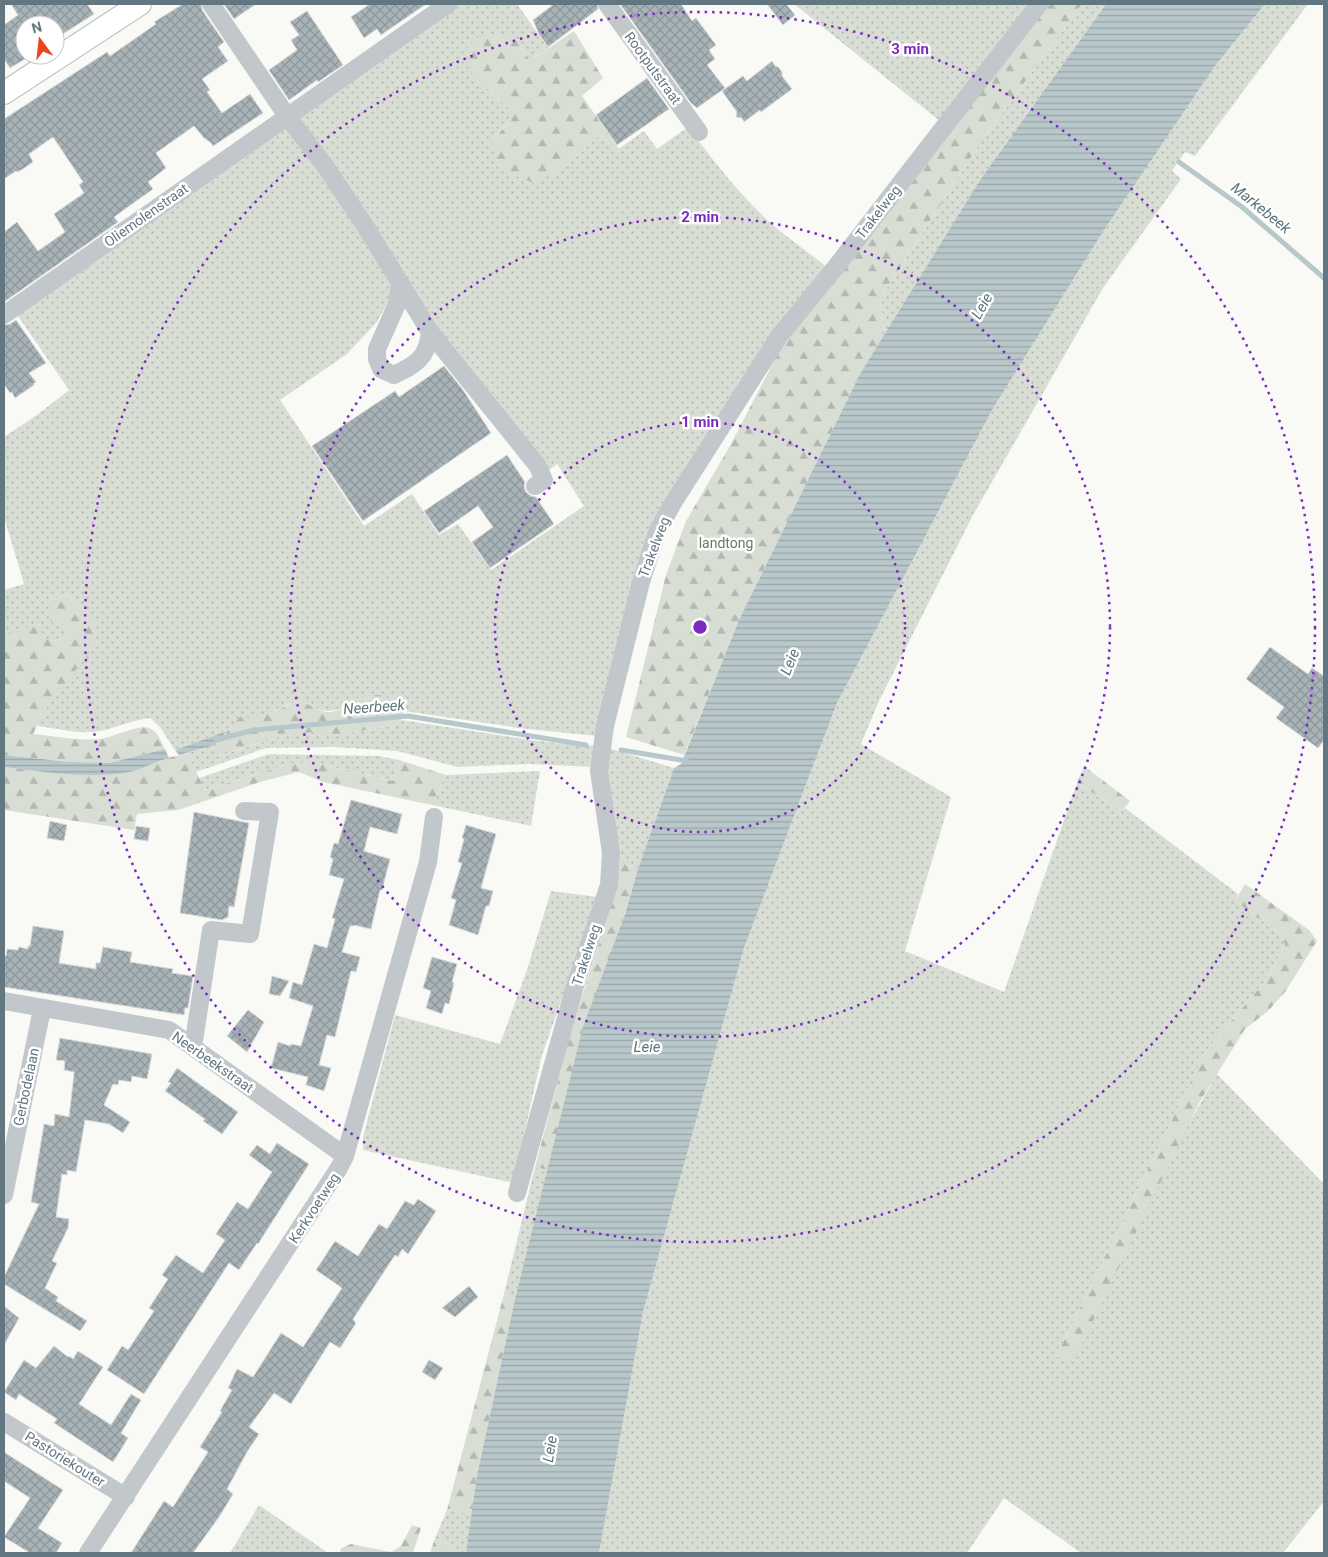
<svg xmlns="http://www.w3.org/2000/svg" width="1328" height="1557" font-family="Roboto,sans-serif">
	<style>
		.grass { fill: url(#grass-dots) }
		.forest { fill: url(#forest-firs) }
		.water { fill: url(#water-rules) }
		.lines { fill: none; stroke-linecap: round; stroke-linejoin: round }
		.stream { stroke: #b8c7ca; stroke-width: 5 }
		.building { fill: url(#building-cross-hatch); stroke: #dadad8 }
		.major-casing { stroke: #b2b9bc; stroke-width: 24 }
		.minor { stroke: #c1c7ca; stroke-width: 18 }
		.major { stroke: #fff; stroke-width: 22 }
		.ring { fill: none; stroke: #7b2cbf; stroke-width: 2.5; stroke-dasharray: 2.5 5 }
		.labels { text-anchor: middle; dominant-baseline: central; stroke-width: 5; stroke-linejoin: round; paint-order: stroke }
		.street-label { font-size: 14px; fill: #627782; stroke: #fff }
		.park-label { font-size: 14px; fill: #677a61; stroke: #fff }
		.water-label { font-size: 15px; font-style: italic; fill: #5d767c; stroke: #fff }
		.centre { fill: #7b2cbf; stroke: #fff; stroke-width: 2.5 }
		.ring-label { font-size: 15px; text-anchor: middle; font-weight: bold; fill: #7b2cbf; stroke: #fff; stroke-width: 5; stroke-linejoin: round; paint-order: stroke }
	</style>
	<defs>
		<pattern id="grass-dots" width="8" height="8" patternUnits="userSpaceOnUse" patternTransform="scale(1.25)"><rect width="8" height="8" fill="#d9ded5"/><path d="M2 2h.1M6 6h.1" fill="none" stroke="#b3b9b2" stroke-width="1.8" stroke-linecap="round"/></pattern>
		<pattern id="forest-firs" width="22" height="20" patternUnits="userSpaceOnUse" patternTransform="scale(1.25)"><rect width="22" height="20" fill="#d9ded5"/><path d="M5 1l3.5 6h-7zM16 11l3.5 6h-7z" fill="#b3b9b2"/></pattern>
		<pattern id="water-rules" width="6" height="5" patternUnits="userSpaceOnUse" patternTransform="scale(1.25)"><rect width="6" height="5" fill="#b8c7ca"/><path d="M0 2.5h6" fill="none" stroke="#99a6a9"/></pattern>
		<pattern id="building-cross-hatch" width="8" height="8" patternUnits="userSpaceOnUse" patternTransform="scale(1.25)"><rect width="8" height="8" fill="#a8b3b8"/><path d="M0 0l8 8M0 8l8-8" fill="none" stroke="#8c969b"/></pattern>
	</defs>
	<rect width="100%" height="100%" fill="#f9f9f6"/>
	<!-- grass -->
	<path class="grass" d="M 457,4 L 517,4 L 548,48 L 534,58 L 529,60 L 519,44 L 487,90 L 509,108 L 509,123 L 497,134 L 559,171 L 600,135 L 614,152 L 644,131 L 657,149 L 688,127 C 716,164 745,202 781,232 C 796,244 812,255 827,267 L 755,360 L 689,461 L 659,512 L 597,736 L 527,729 L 404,711 L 396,701 L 360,697 C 347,706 332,716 316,708 C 309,705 305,702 297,701 C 286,705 275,711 264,716 C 250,721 238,719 227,731 L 175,750 L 160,727 L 150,718 C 130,720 110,731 92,732 C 74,733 55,728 37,726 L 40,717 L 50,702 L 88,654 L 81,604 L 67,594 L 51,600 L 51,621 L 68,630 L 69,636 L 53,641 L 9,634 L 4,635 L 4,590 L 24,584 L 4,517 L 4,437 L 37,415 L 69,390 L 16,313 L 286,122 L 392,280 L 390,299 L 376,323 L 347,354 L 280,400 L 364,526 L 412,494 L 439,535 L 458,524 L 491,570 L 584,506 L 557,464 L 548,471 L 439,331 L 297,118 Z
		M 794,4 L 1034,4 L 941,122 Z
		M 1082,4 L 1106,4 L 980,180 L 884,336 L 881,297 L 980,143 Z
		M 1265,4 L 1308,4 L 1195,156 L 1185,152 L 1172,171 L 1181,179 L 1103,288 L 973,515 L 879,701 L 861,744 L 951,797 L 905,951 L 1004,992 L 1077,783 L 1122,811 L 1125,808 L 1238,894 L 1235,901 L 1282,935 L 1285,945 L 1266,980 L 1206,1051 L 1056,1357 L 1217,1074 L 1324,1184 L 1324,1501 L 1283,1553 L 1081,1553 L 1004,1498 L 967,1553 L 599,1553 L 643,1312 L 744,948 L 837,703 L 992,410 L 1104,230 L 1215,66 Z
		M 401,720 L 531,740 L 583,746 L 595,745 L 594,767 L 529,764 L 458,767 L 397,751 L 334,747 L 266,748 L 196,772 L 187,753 L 215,745 L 219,756 L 278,737 L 312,731 L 335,735 L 392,726 Z
		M 608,748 L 674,768 L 638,869 L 619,861 L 607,777 Z
		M 269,754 L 379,756 L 399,760 L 393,781 L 311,762 L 289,764 L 205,790 L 199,778 Z
		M 540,771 L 531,826 L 432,805 L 446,775 Z
		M 551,891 L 598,897 L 542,1055 L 513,1183 L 363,1150 L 363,1137 L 395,1015 L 500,1044 L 527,970 Z
		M 535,1167 L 548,1170 L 515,1299 L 504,1294 Z
		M 259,1505 L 328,1553 L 230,1553 Z
		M 447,1510 L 472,1514 L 466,1553 L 451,1553 L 452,1550 L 446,1543 L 435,1538 Z"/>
	<!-- forest -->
	<path class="forest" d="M 1034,4 L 1082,4 L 980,143 L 881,297 L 884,336 L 860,374 L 739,620 L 684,755 L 626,737 L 666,575 L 686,521 L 731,444 L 787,336 Z
		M 574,31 L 603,78 L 582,96 L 619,149 L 614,153 L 600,135 L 559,171 L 534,183 C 505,172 501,171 491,141 L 509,123 L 509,108 L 487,90 L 469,69 L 467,48 C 483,29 488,34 511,36 L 519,44 L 529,60 L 534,58 Z
		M 67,594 L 81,604 L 91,616 L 96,631 L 94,642 L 88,654 L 44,711 L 33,734 C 54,736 78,741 100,739 C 112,738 139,724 149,728 C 158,731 161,742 165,749 L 109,763 L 70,762 L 4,755 L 4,635 L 33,626 L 40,626 L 44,639 L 54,641 L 69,636 L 68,630 L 51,621 L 49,608 L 51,600 Z
		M 379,695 L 396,701 L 404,711 L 401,720 L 392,726 L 335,735 L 312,732 L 278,737 L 218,756 L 215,745 L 240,717 C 261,721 278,709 297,701 C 309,702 319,713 331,712 C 342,710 350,702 359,698 C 365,695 373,696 379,695 Z
		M 187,753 L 205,790 L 289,764 L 311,762 L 393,781 L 399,760 L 446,775 L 432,805 L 323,782 L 299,772 L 263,781 L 178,810 L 137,814 L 134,830 L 4,810 L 4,767 L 46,772 L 160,760 Z
		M 1084,766 L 1130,801 L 1122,811 L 1077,783 Z
		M 619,861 L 638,869 L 556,1140 L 548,1170 L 535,1167 L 573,1024 L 612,904 Z
		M 1245,884 L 1309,930 L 1317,941 L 1285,992 L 1268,1011 L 1245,1029 L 1199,1103 L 1073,1362 L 1056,1357 L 1206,1051 L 1266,980 L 1285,945 L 1282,935 L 1235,901 Z
		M 504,1294 L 515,1299 L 477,1475 L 472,1514 L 447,1510 Z
		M 412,1525 L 421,1528 L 413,1553 L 340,1553 L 341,1548 L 351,1544 L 391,1552 L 401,1546 Z
		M 435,1538 L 446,1543 L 452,1550 L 451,1553 L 430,1553 Z"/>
	<!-- water -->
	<path class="water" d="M 1106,4 L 1265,4 L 1215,66 L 1104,230 L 992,410 L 837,703 L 744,948 L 643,1312 L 599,1553 L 466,1553 L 477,1475 L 515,1299 L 583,1027 L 624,917 L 638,869 L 674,768 L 681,764 L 739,620 L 860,374 L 980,180 Z
		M 227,731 L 215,745 L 179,755 L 175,750 Z
		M 165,749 L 169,758 C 156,761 143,769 129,772 C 92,779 41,772 4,767 L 4,755 L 70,762 L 109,763 Z"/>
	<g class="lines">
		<!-- stream -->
		<path class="stream" d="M 1179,162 L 1242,207 L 1324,278
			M 216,740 L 254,730 L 408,716 L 586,745
			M 621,750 L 687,761"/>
	</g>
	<!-- building -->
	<path class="building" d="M 11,4 L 87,4 L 94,14 L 55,39 L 55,25 L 25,25 L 25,59 L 10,68 L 4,59 L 4,25 L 18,15 Z
		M 183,4 L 201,4 L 202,10 L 224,42 L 218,47 L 228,61 L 202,79 L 210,90 L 207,92 L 222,113 L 250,94 L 263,113 L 213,146 L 210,142 L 204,138 L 194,126 L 156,153 L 166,168 L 148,182 L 153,189 L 114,217 L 118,222 L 4,302 L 4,232 L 17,222 L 38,251 L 65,232 L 54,214 L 84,193 L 79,185 L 83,182 L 53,137 L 29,154 L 33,162 L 23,169 L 17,172 L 16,171 L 4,179 L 4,119 L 107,52 L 110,56 L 156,24 L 154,22 Z
		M 224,4 L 256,4 L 234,19 Z
		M 370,4 L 426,4 L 381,35 L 377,29 L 364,38 L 351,17 Z
		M 554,4 L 597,4 L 598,9 L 548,47 L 539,34 L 533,20 Z
		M 620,4 L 681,4 L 692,21 L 696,18 L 716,45 L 709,50 L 715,59 L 707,65 L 725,88 L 697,108 L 691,103 Z
		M 767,4 L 786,4 L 795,15 L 783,25 Z
		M 307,11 L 343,65 L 318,82 L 317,80 L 289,100 L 269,70 L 297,50 L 291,40 L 299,35 L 290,22 Z
		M 772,61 L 775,66 L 778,67 L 782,72 L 782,76 L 792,89 L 761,112 L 760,110 L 744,122 L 742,118 L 736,117 L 737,112 L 722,91 L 743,76 L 747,81 Z
		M 647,78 L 669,109 L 617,145 L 596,115 Z
		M 16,320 L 46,363 L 29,373 L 36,382 L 33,384 L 34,385 L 15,398 L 12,392 L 10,393 L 4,384 L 4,325 L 10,324 Z
		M 444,366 L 463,390 L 491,433 L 363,521 L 312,446 L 395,391 L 399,397 Z
		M 507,455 L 525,482 L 524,487 L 526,492 L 531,496 L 536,497 L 554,524 L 490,568 L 472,542 L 493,527 L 478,506 L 439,533 L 424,511 Z
		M 1270,647 L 1308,674 L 1312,668 L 1324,676 L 1324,740 L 1318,748 L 1276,718 L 1284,707 L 1246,679 Z
		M 351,800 L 402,814 L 397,834 L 370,827 L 364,851 L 390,859 L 382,890 L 380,890 L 371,929 L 354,925 L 354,926 L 350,926 L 342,952 L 360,957 L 356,972 L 351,971 L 335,1037 L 327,1035 L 319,1065 L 331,1068 L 324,1091 L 306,1085 L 308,1077 L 271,1068 L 278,1042 L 290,1046 L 291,1044 L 301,1046 L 313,1006 L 289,998 L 293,982 L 302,985 L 314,944 L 327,948 L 335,919 L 332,918 L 344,879 L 329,875 L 333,859 L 330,857 L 334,843 L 338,844 Z
		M 194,812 L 249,823 L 234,907 L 229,906 L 228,917 L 222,920 L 180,913 Z
		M 50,821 L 67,825 L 64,841 L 47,838 Z
		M 466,825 L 496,834 L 481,888 L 493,891 L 489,906 L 486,906 L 478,935 L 449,925 L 456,900 L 451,898 L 462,863 L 458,862 L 464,839 L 462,838 Z
		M 136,826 L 150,828 L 148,841 L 134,839 Z
		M 33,926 L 64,931 L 59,963 L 96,969 L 96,963 L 100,963 L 103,947 L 132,952 L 130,962 L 173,969 L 172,973 L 193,976 L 188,1008 L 185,1008 L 184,1015 L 4,987 L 4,956 L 6,956 L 7,949 L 18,950 L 19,947 L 28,949 L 28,946 L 30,946 Z
		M 432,957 L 457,964 L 452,982 L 454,983 L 449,1004 L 445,1003 L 442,1014 L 426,1008 L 431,991 L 423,988 Z
		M 272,976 L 289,981 L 280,996 L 269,994 Z
		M 248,1010 L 264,1022 L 247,1052 L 227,1036 Z
		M 60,1038 L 152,1054 L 147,1079 L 132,1076 L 131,1082 L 119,1080 L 118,1085 L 113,1084 L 104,1105 L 130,1122 L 123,1133 L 109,1124 L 85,1120 L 76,1172 L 67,1170 L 67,1175 L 62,1174 L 56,1217 L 69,1219 L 68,1228 L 52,1261 L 57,1263 L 45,1288 L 58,1297 L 56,1301 L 87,1321 L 80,1331 L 4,1284 L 4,1277 L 39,1204 L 31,1202 L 44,1124 L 54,1126 L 55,1114 L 69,1117 L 74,1074 L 74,1072 L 64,1070 L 65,1061 L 56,1060 Z
		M 177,1068 L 238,1112 L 222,1134 L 203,1121 L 205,1119 L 165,1091 L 171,1083 L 168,1082 Z
		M 277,1143 L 309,1164 L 258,1244 L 257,1243 L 239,1270 L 229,1263 L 144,1394 L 107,1370 L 122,1346 L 128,1350 L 154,1311 L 149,1308 L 168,1279 L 162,1275 L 176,1255 L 203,1273 L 225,1240 L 216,1234 L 237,1202 L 248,1209 L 272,1172 L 249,1155 L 257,1145 L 270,1154 Z
		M 418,1199 L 436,1211 L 408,1254 L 402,1249 L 398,1257 L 395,1255 L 353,1319 L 356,1323 L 340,1348 L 330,1342 L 291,1404 L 274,1393 L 249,1427 L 259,1434 L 247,1452 L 227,1489 L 233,1494 L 219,1517 L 193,1553 L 131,1553 L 164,1501 L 173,1507 L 208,1452 L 200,1447 L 222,1412 L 220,1411 L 232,1390 L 228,1388 L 237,1369 L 253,1377 L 281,1333 L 303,1347 L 342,1288 L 316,1270 L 335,1241 L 358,1256 L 379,1224 L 387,1229 L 405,1201 L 414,1205 Z
		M 469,1286 L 478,1297 L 455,1317 L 442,1308 Z
		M 4,1306 L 19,1318 L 4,1345 Z
		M 54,1346 L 68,1357 L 69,1356 L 73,1359 L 78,1351 L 103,1367 L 79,1404 L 111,1425 L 131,1394 L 141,1400 L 121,1433 L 128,1438 L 113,1462 L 54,1423 L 57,1419 L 19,1394 L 16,1400 L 4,1392 L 24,1360 L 36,1368 Z
		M 429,1360 L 443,1368 L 435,1380 L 422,1372 Z
		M 4,1452 L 63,1490 L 38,1528 L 62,1543 L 56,1553 L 30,1553 L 4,1537 L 30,1498 L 4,1481 Z"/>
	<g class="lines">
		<!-- major casing -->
		<g class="major-casing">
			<path id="major" d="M 4,93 L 140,4"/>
		</g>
		<!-- minor -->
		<path class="minor" d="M 211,4 L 287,116 L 323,163 L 364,224 L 430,332 C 427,359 416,364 394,375 L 381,369 L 377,359 L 377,349 L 397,304 L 400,284
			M 607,4 L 699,132
			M 4,315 L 448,4
			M 430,332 L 537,465 L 544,480 L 535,486
			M 4,1001 L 169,1030 L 345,1156
			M 193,1047 L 211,930 L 250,934 L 270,812 L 244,811
			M 517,1193 L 575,986 L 609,885 L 611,853 L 599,771 L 605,726 L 641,582 L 658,530 L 673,503 L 780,335 L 835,268 L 1039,4
			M 4,1195 L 42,1009
			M 4,1422 L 126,1497
			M 88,1553 L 339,1168 L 345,1156 L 428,862 L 434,817"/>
		<!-- major -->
		<use href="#major" class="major"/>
	</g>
	<!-- distance rings -->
	<g class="ring">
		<circle cx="700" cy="627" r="205"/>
		<circle cx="700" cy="627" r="410"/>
		<circle cx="700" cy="627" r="615"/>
	</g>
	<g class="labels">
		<!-- street labels -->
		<g class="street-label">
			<text transform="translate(653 68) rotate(54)">Rootputstraat</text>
			<text transform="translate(878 212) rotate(-52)">Trakelweg</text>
			<text transform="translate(146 215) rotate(-35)">Oliemolenstraat</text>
			<text transform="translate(654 547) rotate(-69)">Trakelweg</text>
			<text transform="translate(586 955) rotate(-72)">Trakelweg</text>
			<text transform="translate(213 1062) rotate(35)">Neerbeekstraat</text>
			<text transform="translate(26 1087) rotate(-78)">Gerbodelaan</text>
			<text transform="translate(314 1208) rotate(-57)">Kerkvoetweg</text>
			<text transform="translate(65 1459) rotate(32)">Pastoriekouter</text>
		</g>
		<!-- park labels -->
		<g class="park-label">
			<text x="726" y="543">landtong</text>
		</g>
		<!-- water labels -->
		<g class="water-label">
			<text transform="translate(1261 208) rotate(39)">Markebeek</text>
			<text transform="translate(982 306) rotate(-61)">Leie</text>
			<text transform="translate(790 662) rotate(-68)">Leie</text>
			<text transform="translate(374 707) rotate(-4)">Neerbeek</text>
			<text x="647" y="1047">Leie</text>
			<text transform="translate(550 1449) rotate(-81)">Leie</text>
		</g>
	</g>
	<circle cx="700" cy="627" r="8" class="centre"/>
	<g class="ring-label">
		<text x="910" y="54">3 min</text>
		<text x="700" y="222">2 min</text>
		<text x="700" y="427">1 min</text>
	</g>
	<!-- border -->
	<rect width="1328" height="1557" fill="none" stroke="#627782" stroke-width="10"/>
	<!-- north arrow -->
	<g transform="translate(40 40) rotate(345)"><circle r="24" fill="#ffffff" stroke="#c0c9cd"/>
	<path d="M0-4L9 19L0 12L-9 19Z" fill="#ec4423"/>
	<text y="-8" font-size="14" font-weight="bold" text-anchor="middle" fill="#627782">N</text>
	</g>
</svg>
